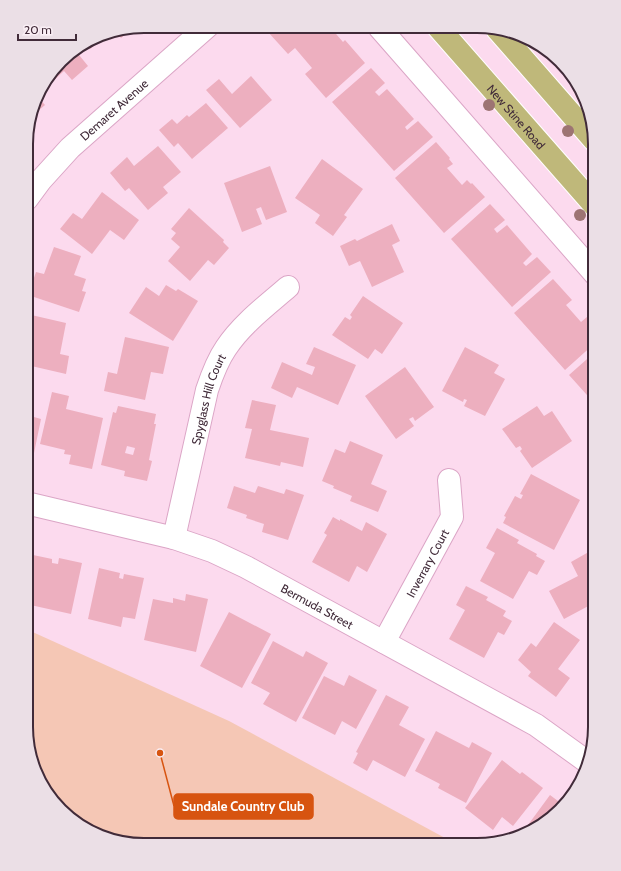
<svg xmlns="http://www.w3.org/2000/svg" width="621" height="871" font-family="Cabin,sans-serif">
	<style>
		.green { fill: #f5c7b5 }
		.building { fill: #edafbf; fill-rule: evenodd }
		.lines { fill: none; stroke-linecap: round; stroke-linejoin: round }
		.minor-casing { stroke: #dba5c6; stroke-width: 24 }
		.major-casing { stroke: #fff; stroke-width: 24 }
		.minor { stroke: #fff; stroke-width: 22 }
		.major { stroke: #bfb87a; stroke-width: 22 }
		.tree { fill: #9d7473 }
		.labels { text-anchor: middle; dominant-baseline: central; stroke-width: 3.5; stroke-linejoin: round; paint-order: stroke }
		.street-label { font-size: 12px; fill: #412b39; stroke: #faeff5 }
		.rim { fill: none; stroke: #412b39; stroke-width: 2 }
		.leader { fill: none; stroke: #d75410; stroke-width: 1.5 }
		.callout-dot { fill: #d75410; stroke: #faeff5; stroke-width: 1.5 }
		.callout { fill: #d75410; stroke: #d75410; stroke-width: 1.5 }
		.callout-label { font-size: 13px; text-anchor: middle; font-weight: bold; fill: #fff }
	</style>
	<rect width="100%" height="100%" fill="#fcdaee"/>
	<!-- green -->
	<path class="green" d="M 26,629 L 229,721 L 458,845 L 129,844 L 72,821 L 38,779 L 26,727 Z"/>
	<!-- building -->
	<path class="building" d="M 274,26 L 330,27 L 343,42 L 345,40 L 365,63 L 326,98 L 305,74 L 312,68 L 295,48 L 288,54 L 268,32 Z
		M 133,28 L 121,38 L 115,31 L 125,29 Z
		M 106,32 L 110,32 L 90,49 L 86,44 Z
		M 75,50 L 88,66 L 72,80 L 64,71 L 41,92 L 40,91 L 42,85 L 66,55 Z
		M 371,68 L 385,83 L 375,92 L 379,96 L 387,89 L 414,119 L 405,127 L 407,130 L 418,121 L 433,137 L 394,171 L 332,102 Z
		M 251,76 L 272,100 L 240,128 L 206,90 L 219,79 L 232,94 Z
		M 38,97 L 45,105 L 31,117 L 33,111 Z
		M 206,103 L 228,128 L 192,159 L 178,143 L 174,147 L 159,130 L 172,119 L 177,124 L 187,115 L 189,117 Z
		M 436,142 L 450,158 L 449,159 L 453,164 L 447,168 L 462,185 L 467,180 L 471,184 L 472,183 L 485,197 L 444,233 L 395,178 Z
		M 158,146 L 181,172 L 163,187 L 168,193 L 148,210 L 129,188 L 125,191 L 110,173 L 127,157 L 134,166 Z
		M 322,159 L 363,189 L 344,215 L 347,217 L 333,236 L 315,223 L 320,215 L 295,198 Z
		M 270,166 L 287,212 L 266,220 L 261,207 L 256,209 L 262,224 L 242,232 L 224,183 Z
		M 102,192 L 139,220 L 124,240 L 110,230 L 92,254 L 60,229 L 73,213 L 82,219 Z
		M 490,204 L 505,220 L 494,229 L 497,233 L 507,225 L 532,254 L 523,263 L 526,266 L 537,257 L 551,272 L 512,307 L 451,239 Z
		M 189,208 L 224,240 L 223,242 L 229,248 L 214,265 L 208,260 L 190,281 L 168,261 L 180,247 L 171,239 L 176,233 L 171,229 Z
		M 392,224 L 400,241 L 392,245 L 404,272 L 372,287 L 360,261 L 349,266 L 340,246 L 355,239 L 357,241 Z
		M 54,247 L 81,256 L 74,275 L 86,279 L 82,291 L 86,292 L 79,312 L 28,295 L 36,272 L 44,274 Z
		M 553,279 L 572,300 L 566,305 L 581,322 L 587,317 L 595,326 L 595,343 L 565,370 L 514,313 Z
		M 166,285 L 176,291 L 178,289 L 198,301 L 173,341 L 129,313 L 146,287 L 159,296 Z
		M 363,296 L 403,323 L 382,354 L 375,349 L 368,359 L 332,335 L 345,317 L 350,320 L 352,317 L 350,315 Z
		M 27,314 L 66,323 L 60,354 L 69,356 L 66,374 L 27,365 Z
		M 125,337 L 169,347 L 163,374 L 151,372 L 145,400 L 104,391 L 108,372 L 117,374 Z
		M 314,347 L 356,365 L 338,405 L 297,387 L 292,398 L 271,388 L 282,362 L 312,375 L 315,367 L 306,364 Z
		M 465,347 L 499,365 L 494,373 L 505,379 L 485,416 L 464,406 L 467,400 L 464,399 L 463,402 L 442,391 Z
		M 595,352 L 595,404 L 569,375 Z
		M 405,367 L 434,407 L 415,421 L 413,417 L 409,419 L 414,426 L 396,439 L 365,396 Z
		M 52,392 L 69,396 L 66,409 L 103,418 L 92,469 L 69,464 L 71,455 L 64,454 L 65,450 L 40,444 Z
		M 252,400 L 276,405 L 270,430 L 309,438 L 303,467 L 281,462 L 280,466 L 245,458 L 252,429 L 245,428 Z
		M 118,406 L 156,414 L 154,424 L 156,424 L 149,460 L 152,461 L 147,481 L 124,476 L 125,471 L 101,465 L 113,412 L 116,413 ZM 127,446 L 135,448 L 133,455 L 125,453 Z
		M 537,406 L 544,416 L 552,411 L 572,441 L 532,468 L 520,451 L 522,449 L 520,446 L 516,448 L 502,429 Z
		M 27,415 L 41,419 L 34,453 L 26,452 Z
		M 350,441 L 383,455 L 371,484 L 387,491 L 378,512 L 350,501 L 352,496 L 333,488 L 334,486 L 322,481 L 335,449 L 345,453 Z
		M 531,474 L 580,500 L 554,550 L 503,523 L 506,517 L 504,516 L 515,496 L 521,499 L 523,495 L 520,494 Z
		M 234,486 L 255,493 L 258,486 L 284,494 L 286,489 L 304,495 L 288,540 L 262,532 L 264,524 L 246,518 L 247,515 L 227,508 Z
		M 333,517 L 340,521 L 340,519 L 362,531 L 366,522 L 387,534 L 367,572 L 357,566 L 349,582 L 312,562 L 327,535 L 324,533 Z
		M 497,528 L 519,540 L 517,543 L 537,554 L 536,556 L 545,561 L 537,575 L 529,571 L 513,599 L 480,581 L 495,553 L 486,548 Z
		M 594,549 L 595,551 L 595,605 L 594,603 L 564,619 L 549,591 L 578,576 L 571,562 Z
		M 33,555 L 52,559 L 52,563 L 58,564 L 59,558 L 82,563 L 71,614 L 26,604 L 26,586 Z
		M 99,568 L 120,573 L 119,578 L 123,579 L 124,574 L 144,578 L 135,619 L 123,617 L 121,627 L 88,619 Z
		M 466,586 L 488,597 L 486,600 L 506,611 L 503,616 L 512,621 L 504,635 L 498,632 L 484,658 L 449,639 L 465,610 L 456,605 Z
		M 186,594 L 208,599 L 196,652 L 144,640 L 153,599 L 173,603 L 173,598 L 185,601 Z
		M 229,612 L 271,634 L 242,688 L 200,666 Z
		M 554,622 L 580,640 L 558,669 L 570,678 L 556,697 L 528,676 L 531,672 L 518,660 L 531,643 L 536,647 Z
		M 273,641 L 303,657 L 306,651 L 328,663 L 296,722 L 263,704 L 270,693 L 251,683 Z
		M 349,675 L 377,690 L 356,729 L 342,721 L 335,735 L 302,718 L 324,676 L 344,686 Z
		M 386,695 L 409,707 L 399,725 L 425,739 L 405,777 L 373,760 L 367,771 L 353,763 L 358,753 L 356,752 Z
		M 436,731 L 469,748 L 472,742 L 492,753 L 466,803 L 438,788 L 440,784 L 415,771 Z
		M 502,760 L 520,774 L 522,772 L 543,788 L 513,826 L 502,817 L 493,830 L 465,808 Z
		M 550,795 L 562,804 L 529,833 L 525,829 Z"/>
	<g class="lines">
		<!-- minor casing -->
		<g class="minor-casing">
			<g id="minor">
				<path d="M 379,27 L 595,274"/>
				<path id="s1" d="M 27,199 L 41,180 L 70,148 L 208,26"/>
				<path id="s2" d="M 26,503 L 174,538 L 212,551 L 246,567 L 536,725 L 586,761"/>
				<path id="s3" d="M 174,538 L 207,390 C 212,375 217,361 226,348 C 242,324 266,306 288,287"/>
				<path id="s4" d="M 384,642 L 452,517 L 449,480"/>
			</g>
		</g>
		<!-- major casing -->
		<g class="major-casing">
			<g id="major">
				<path id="s5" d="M 438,27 L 595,206"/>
				<path d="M 497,29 L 594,140"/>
			</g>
		</g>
		<!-- minor -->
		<use href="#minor" class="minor"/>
		<!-- major -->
		<use href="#major" class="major"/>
	</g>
	<!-- trees -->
	<g class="tree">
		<circle cx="489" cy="105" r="6"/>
		<circle cx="568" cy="131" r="6"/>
		<circle cx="580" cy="215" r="6"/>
	</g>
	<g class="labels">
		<!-- street labels -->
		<g class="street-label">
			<text stroke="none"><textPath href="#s1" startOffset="125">Demaret Avenue</textPath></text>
			<text stroke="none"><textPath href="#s5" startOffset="119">New Stine Road</textPath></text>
			<text stroke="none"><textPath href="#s3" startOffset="143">Spyglass Hill Court</textPath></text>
			<text stroke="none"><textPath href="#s4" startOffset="90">Inverrary Court</textPath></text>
			<text stroke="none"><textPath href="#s2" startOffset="311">Bermuda Street</textPath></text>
		</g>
	</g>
	<!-- crop -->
	<path d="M0 0H621V871H0ZM144 33H477A111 111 0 0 1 588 144V727A111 111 0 0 1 477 838H144A111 111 0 0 1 33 727V144A111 111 0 0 1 144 33Z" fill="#ebdfe6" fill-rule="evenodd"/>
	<path class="rim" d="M144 33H477A111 111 0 0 1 588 144V727A111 111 0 0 1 477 838H144A111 111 0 0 1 33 727V144A111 111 0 0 1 144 33Z"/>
	<!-- callouts -->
	<path class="leader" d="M160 753L174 806"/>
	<circle class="callout-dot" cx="160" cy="753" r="4"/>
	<rect class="callout" x="174" y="794" width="139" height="25" rx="4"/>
	<g class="callout-label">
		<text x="243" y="811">Sundale Country Club</text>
	</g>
	<!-- scale -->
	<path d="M18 34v6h58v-6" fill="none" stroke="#412b39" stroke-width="2"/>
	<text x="24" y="34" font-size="12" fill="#412b39" stroke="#faeff5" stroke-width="3" paint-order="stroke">20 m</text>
</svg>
